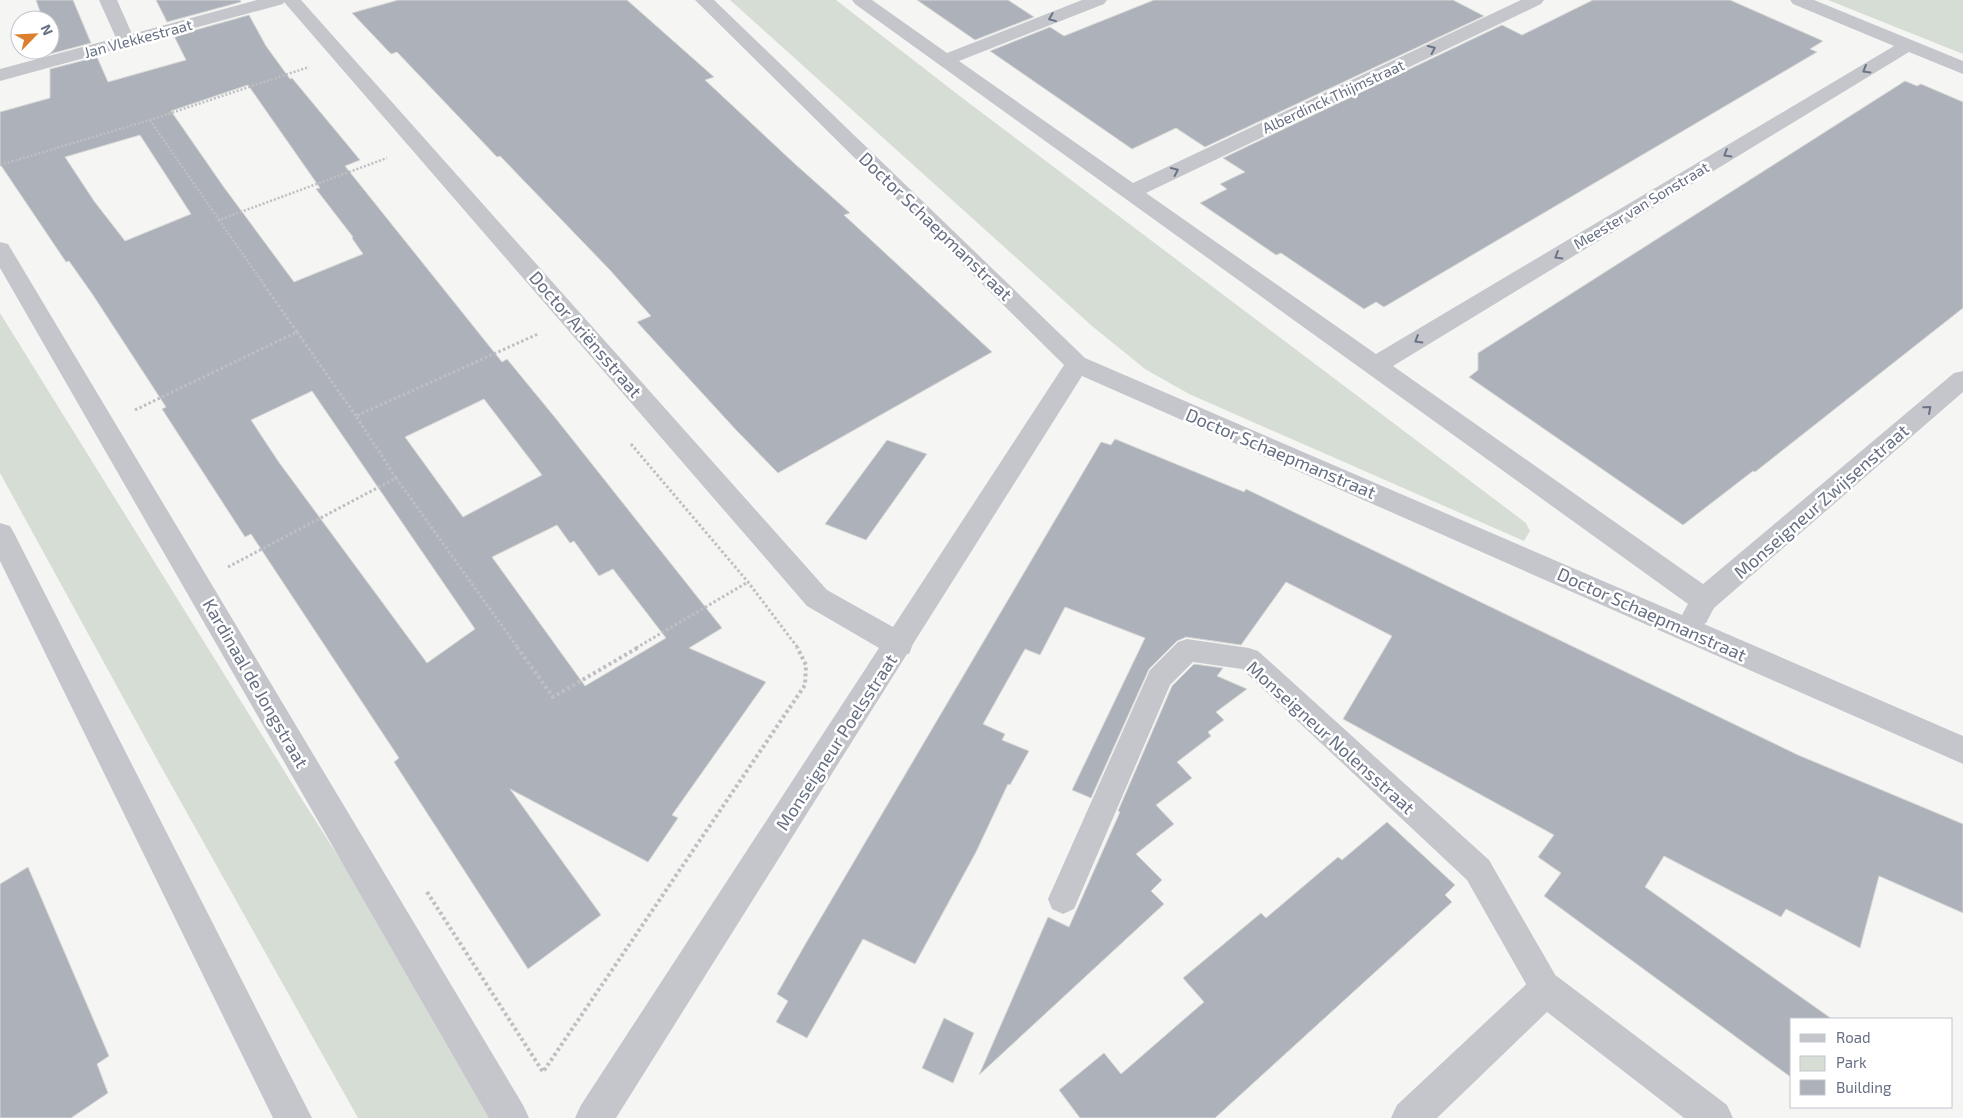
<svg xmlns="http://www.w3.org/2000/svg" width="1963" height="1118" font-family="'Exo 2',sans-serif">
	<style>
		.green { fill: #d6ddd4 }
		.building { fill: #adb1b9; stroke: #d7d8d6; fill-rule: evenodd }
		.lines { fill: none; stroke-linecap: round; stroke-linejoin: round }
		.path-far2 { stroke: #bebfc2; stroke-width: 2.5; stroke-dasharray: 2 2; stroke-linecap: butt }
		.path-far1 { stroke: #bebfc2; stroke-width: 3; stroke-dasharray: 2.5 2.5; stroke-linecap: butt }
		.path { stroke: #bebfc2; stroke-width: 4; stroke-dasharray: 3 3; stroke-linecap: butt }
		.lane { fill: #c4c6cb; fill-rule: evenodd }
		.street { fill: #c4c6cb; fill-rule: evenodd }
		.oneway { stroke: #6b7387 }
		.labels { text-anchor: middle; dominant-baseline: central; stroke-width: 5; stroke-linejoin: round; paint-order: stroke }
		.far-street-label { font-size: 15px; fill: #666f83; stroke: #fff }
		.street-label { font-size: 18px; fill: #666f83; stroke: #fff }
	</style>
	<rect width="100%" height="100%" fill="#f5f6f3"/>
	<!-- green -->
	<path class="green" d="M 730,0 L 836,0 L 961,97 L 1526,523 L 1530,531 L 1524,541 L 1189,394 L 1145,369 L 1092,326 Z
		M 1828,0 L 1963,0 L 1963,54 Z
		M 0,313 L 296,790 L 505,1118 L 358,1118 L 159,763 L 0,473 Z"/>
	<!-- building -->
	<path class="building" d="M 36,0 L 73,0 L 91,43 L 50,54 L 50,20 L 43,20 Z
		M 156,0 L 240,0 L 241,2 L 167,22 Z
		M 398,0 L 627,0 L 714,77 L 705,80 L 795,164 L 850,213 L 844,215 L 992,352 L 778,473 L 737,431 L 637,322 L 651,316 L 609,269 L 500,156 L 497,157 L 397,52 L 391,54 L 352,13 Z
		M 917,0 L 1008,0 L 1034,17 L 975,40 Z
		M 1154,0 L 1453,0 L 1484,16 L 1205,147 L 1176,128 L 1132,149 L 990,51 L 1050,27 L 1064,36 Z
		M 1593,0 L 1730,0 L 1823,41 L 1810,49 L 1817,52 L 1384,307 L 1376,302 L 1364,309 L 1281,253 L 1276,255 L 1200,203 L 1227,189 L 1220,184 L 1245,172 L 1223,158 L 1502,25 L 1522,35 Z
		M 249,15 L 266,46 L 290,79 L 292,78 L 360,160 L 345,166 L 502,362 L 507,359 L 557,420 L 722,628 L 689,648 L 766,682 L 672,815 L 678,818 L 648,862 L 510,789 L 601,915 L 528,969 L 394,762 L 399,758 L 251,534 L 245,537 L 162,409 L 166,407 L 93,295 L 69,261 L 66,262 L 0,164 L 0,112 L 50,98 L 50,69 L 97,57 L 108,82 L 186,60 L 174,36 ZM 248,85 L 320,188 L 316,189 L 353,237 L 352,238 L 363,254 L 294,282 L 223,186 L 171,111 ZM 140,135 L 191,214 L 125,241 L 94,201 L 65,157 ZM 312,391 L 475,629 L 427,663 L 278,461 L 251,420 ZM 484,399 L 542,475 L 463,517 L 405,437 ZM 557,525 L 570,543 L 574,541 L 599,576 L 613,569 L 666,638 L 585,686 L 492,557 Z
		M 1905,81 L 1917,86 L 1921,84 L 1963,102 L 1963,308 L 1755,472 L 1753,471 L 1683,525 L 1469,377 L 1478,370 L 1478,353 Z
		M 1115,439 L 1244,492 L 1246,489 L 1798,755 L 1963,824 L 1963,913 L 1879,876 L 1860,948 L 1786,909 L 1781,917 L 1664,856 L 1645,887 L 1832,1019 L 1792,1019 L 1792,1078 L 1544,896 L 1561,873 L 1538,857 L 1554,835 L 1343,719 L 1392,636 L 1286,582 L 1241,645 L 1186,637 L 1177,641 L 1149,669 L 1091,798 L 1072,790 L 1145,638 L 1065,607 L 1040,655 L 1025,649 L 983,724 L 1005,734 L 1002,740 L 1029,751 L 1010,785 L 1008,784 L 976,852 L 915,964 L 863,939 L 807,1038 L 776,1022 L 788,1001 L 777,994 L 806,943 L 1101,442 L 1111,445 Z
		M 887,440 L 927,454 L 866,540 L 825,524 Z
		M 1194,664 L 1223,668 L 1217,676 L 1247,689 L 1216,712 L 1224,720 L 1208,732 L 1211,736 L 1177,762 L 1192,778 L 1156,805 L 1174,824 L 1136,854 L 1162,880 L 1151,891 L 1164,904 L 979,1075 L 1048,917 L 1069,927 L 1120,812 L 1118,811 L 1172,686 Z
		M 1387,822 L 1455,885 L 1445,895 L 1452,902 L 1215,1118 L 1080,1118 L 1059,1090 L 1104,1053 L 1121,1074 L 1204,1002 L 1183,978 L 1261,913 L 1266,918 L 1338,857 L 1342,860 Z
		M 28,867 L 109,1056 L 97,1064 L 108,1093 L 71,1118 L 0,1118 L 0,884 Z
		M 944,1018 L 974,1033 L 953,1083 L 922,1068 Z"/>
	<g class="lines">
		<!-- path-far2 -->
		<path class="path-far2" d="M 150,120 L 219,220 L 387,158
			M 0,165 L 150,120 L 309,67
			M 219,220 L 263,283"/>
		<!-- path-far1 -->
		<path class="path-far1" d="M 297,332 L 356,416
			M 135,410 L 297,332 L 262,282
			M 631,444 L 748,582 L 798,648
			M 396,478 L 356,416 L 538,334
			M 228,567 L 396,478 L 518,648
			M 636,648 L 748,582"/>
		<!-- path -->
		<path class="path" d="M 517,647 L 553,697 L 639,647
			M 427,892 L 543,1072 L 805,685 L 806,665 L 797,647"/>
		<!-- lane -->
		<path class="lane" d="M 1187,639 L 1249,648 L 1258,651 L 1489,860 L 1557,978 L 1562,989 L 1557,1000 L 1546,1005 L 1535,1000 L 1467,880 L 1242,669 L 1193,662 L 1170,685 L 1074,909 L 1063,914 L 1052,909 L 1048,899 L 1150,670 L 1178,642 Z"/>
		<!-- street -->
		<path class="street" d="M 99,0 L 117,0 L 132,34 L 257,0 L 301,0 L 827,590 L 893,627 L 1064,365 L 695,0 L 714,0 L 1085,358 L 1682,615 L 1688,604 L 855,4 L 852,0 L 872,0 L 947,53 L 1082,0 L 1107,0 L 1104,4 L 959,61 L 1133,183 L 1521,0 L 1544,0 L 1541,4 L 1146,193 L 1376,354 L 1894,46 L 1793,4 L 1790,0 L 1814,0 L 1963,61 L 1963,74 L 1909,52 L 1393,366 L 1703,584 L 1954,373 L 1963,371 L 1963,392 L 1714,608 L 1706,623 L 1704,624 L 1963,736 L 1963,764 L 1082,376 L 913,644 L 909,654 L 907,654 L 616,1118 L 575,1118 L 581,1105 L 879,648 L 807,606 L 284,2 L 283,4 L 0,81 L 0,69 L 116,38 Z
			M 0,242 L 8,244 L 11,249 L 523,1105 L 529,1118 L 489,1118 L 0,268 Z
			M 0,523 L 10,526 L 14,533 L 312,1118 L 273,1118 L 0,561 Z
			M 1546,971 L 1558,977 L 1727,1105 L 1733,1118 L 1684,1118 L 1547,1012 L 1437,1118 L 1391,1118 L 1397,1105 L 1534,977 Z"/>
	</g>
	<!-- one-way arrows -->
	<defs><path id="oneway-chevron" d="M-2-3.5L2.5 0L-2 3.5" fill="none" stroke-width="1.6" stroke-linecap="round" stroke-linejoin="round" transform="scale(1.25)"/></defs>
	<g class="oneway">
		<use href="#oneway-chevron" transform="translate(1052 18) rotate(158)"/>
		<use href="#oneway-chevron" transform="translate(1432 49) rotate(-25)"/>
		<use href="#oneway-chevron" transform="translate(1866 70) rotate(149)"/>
		<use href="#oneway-chevron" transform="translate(1727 154) rotate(149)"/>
		<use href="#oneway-chevron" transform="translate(1175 171) rotate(-25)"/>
		<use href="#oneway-chevron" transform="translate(1558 256) rotate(149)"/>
		<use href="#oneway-chevron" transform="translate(1418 340) rotate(149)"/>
		<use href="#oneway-chevron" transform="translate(1928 409) rotate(-41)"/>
	</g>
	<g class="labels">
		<!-- far-street labels -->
		<g class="far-street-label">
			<text transform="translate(138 38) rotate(-15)">Jan Vlekkestraat</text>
			<text transform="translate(1333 96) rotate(-25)">Alberdinck Thijmstraat</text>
			<text transform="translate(1641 205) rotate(-31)">Meester van Sonstraat</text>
		</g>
		<!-- street labels -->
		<g class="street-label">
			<text transform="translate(936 226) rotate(44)">Doctor Schaepmanstraat</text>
			<text transform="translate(586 334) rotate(49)">Doctor Ariënsstraat</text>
			<text transform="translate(1281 453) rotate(23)">Doctor Schaepmanstraat</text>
			<text transform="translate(1821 501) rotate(-41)">Monseigneur Zwijsenstraat</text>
			<text transform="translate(1652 614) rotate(24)">Doctor Schaepmanstraat</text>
			<text transform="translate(256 683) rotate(60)">Kardinaal de Jongstraat</text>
			<text transform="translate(1331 737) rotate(42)">Monseigneur Nolensstraat</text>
			<text transform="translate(836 742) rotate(-57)">Monseigneur Poelsstraat</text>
		</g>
	</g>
	<!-- legend -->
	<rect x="1790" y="1018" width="162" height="90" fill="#ffffff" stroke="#c2c5cd"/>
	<rect x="1800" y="1034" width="25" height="8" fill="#c4c6cb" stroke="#c2c5cd"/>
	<text x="1836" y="1043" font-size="15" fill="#666f83">Road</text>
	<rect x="1800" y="1056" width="25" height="15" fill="#d6ddd4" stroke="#c2c5cd"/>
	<text x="1836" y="1068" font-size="15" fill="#666f83">Park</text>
	<rect x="1800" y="1080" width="25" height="15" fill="#adb1b9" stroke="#c2c5cd"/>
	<text x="1836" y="1093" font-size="15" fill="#666f83">Building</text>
	<!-- north arrow -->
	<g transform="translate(35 35) rotate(66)"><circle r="24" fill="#ffffff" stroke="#c2c5cd"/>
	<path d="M0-4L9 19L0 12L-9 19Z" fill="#dd7f2d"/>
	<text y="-8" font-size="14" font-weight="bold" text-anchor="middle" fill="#666f83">N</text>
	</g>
</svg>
